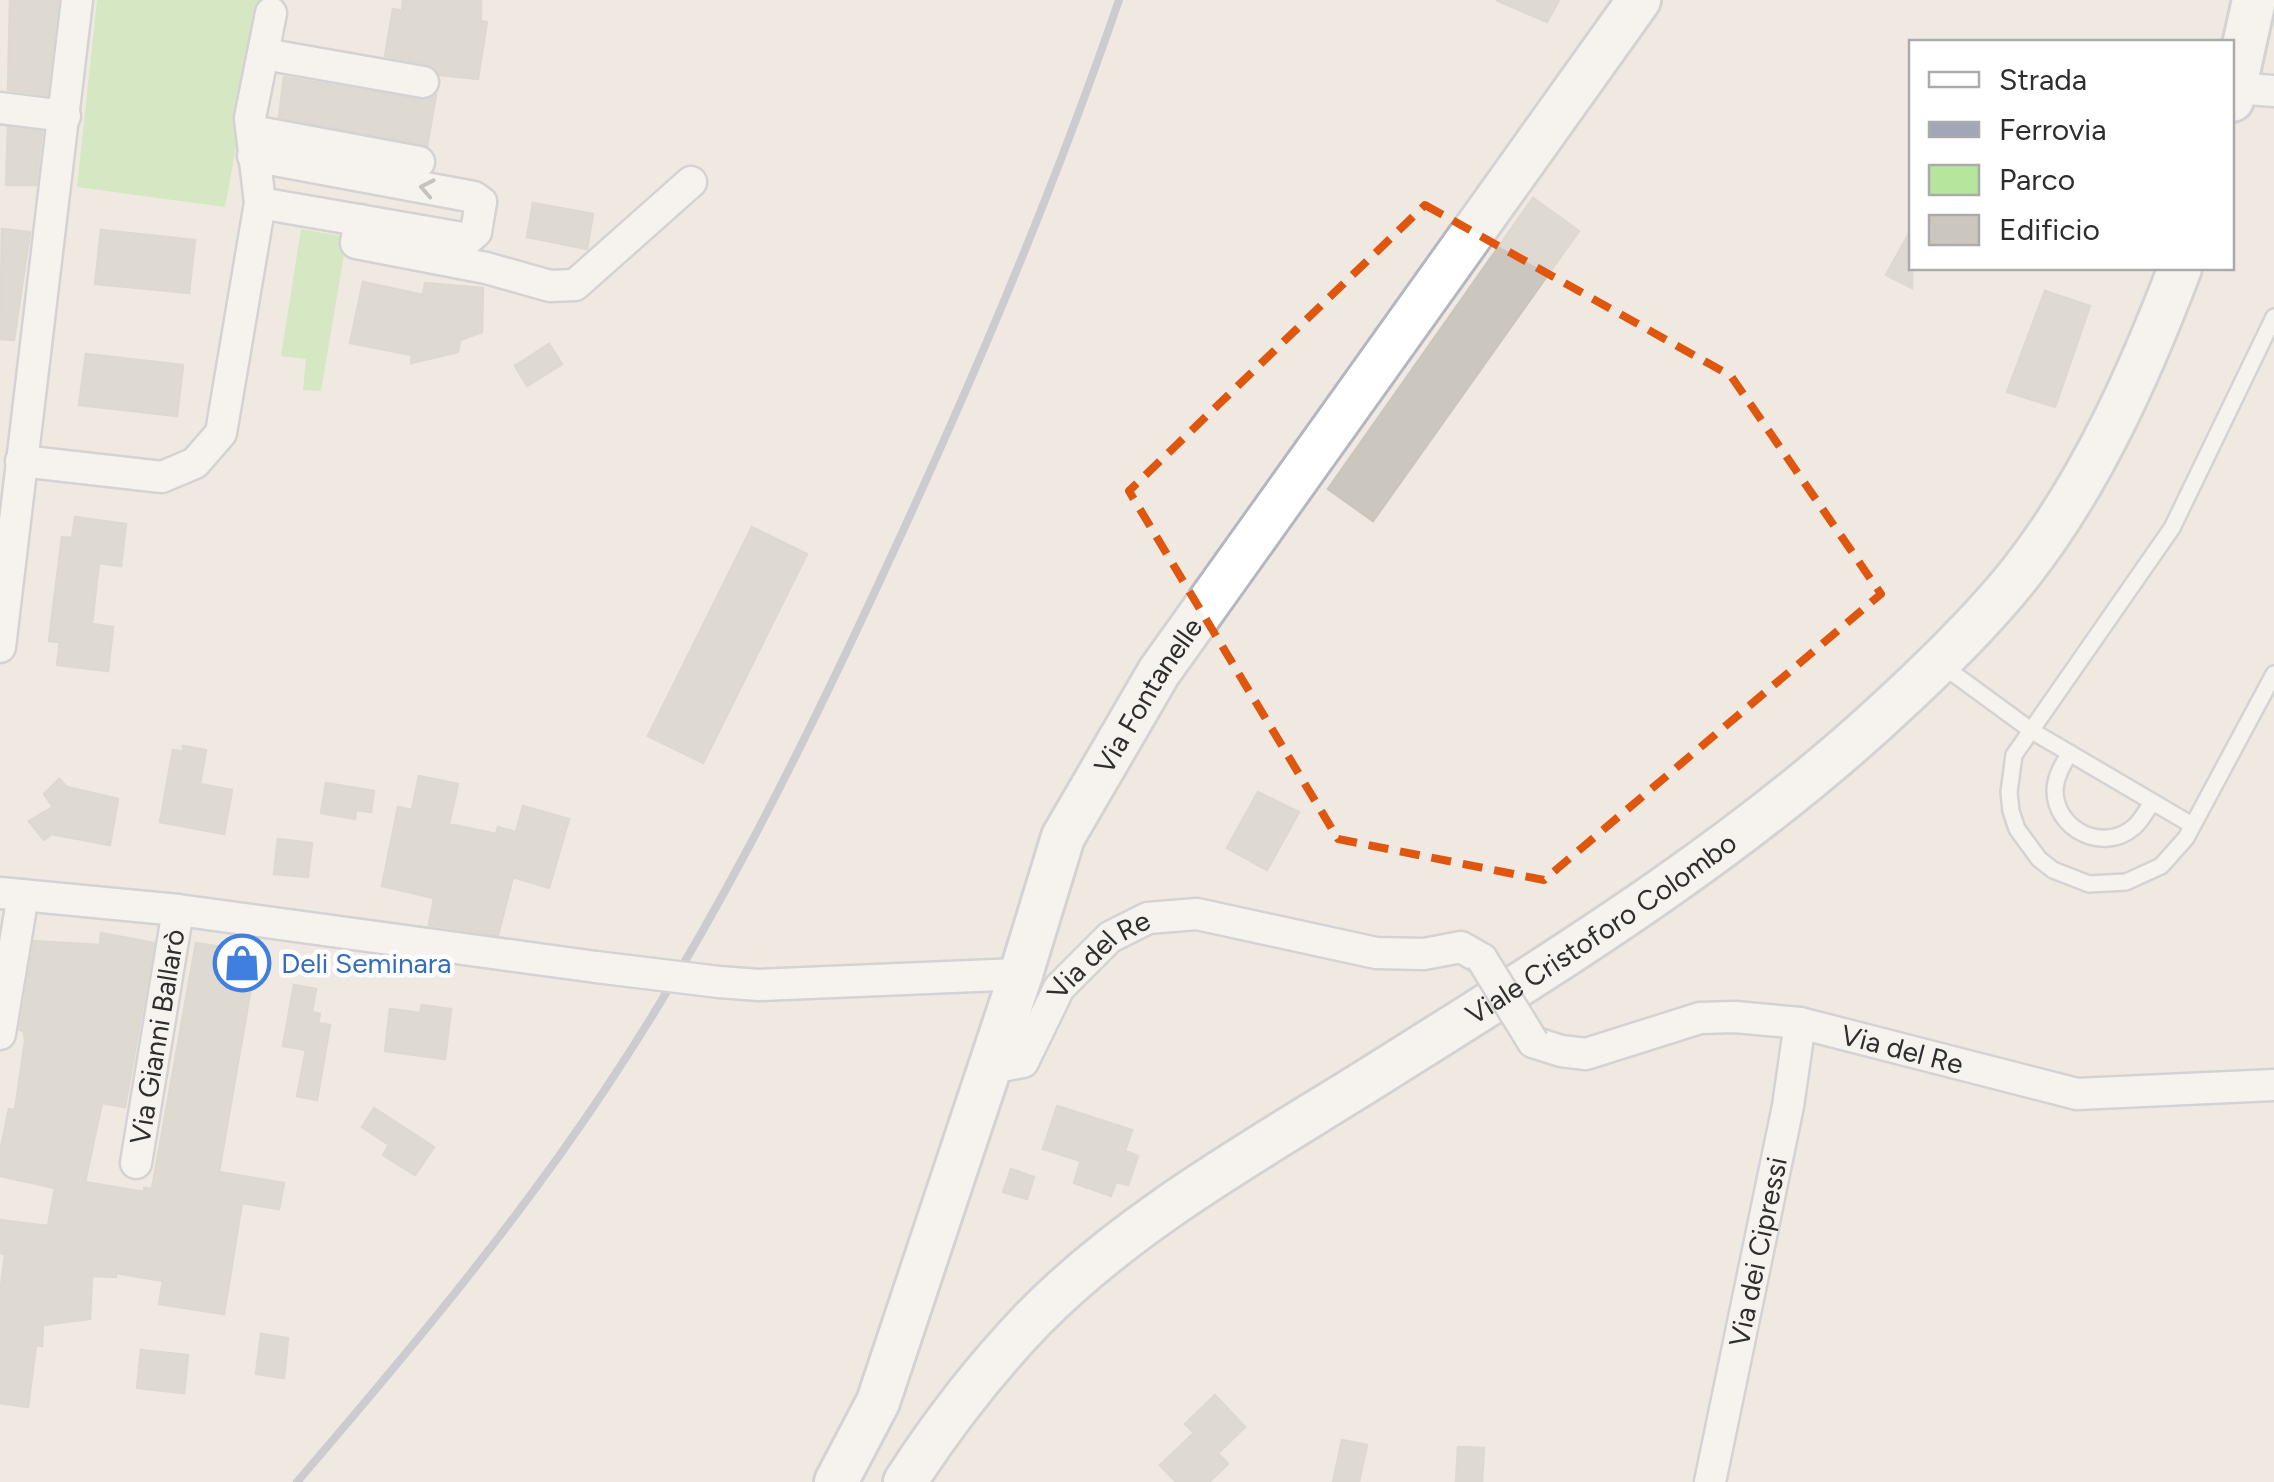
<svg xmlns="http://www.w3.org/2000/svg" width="2274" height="1482" font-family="Figtree,sans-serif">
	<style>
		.green { fill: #b6e59e }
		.building { fill: #cbc7bf; stroke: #cbc5ba; stroke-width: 2.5 }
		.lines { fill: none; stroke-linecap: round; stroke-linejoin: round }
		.lane-casing { stroke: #b4b7c1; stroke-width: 20 }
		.street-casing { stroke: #b4b7c1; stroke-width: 35 }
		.secondary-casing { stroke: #b4b7c1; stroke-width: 48 }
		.lane { stroke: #fff; stroke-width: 15 }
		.street { stroke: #fff; stroke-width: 30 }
		.secondary { stroke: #fff; stroke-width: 42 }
		.rail { stroke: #a3a6b8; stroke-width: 8 }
		.street-bridge-casing { stroke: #b4b7c1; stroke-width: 35; stroke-linecap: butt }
		.street-bridge { stroke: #fff; stroke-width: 30 }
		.oneway { stroke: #969696 }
		.marked { fill: none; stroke: #df570e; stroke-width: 8; stroke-dasharray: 20 12; stroke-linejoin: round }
		.labels { text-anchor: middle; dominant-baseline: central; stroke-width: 9; stroke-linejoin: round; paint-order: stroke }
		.street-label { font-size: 28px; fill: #2e2e2e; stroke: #fff }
		.shop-label { font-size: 28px; fill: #366cbe; stroke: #fff; text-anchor: start }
	</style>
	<rect width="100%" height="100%" fill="#efe9e1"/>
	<!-- green -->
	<path class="green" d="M 97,0 L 263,0 L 225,207 L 77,187 Z
		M 301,229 L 347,237 L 321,391 L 303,390 L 306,359 L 281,356 Z"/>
	<!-- building -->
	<path class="building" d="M 10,0 L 58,0 L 47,95 L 8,90 Z
		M 403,0 L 481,0 L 481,21 L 487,22 L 478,79 L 440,75 L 427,64 L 385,56 L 393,9 L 402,11 Z
		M 1496,0 L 1559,0 L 1547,22 Z
		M 284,77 L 420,100 L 436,95 L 427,146 L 279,117 Z
		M 8,128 L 42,132 L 36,185 L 6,185 Z
		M 1533,198 L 1579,231 L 1373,521 L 1328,489 Z
		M 533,203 L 593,214 L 587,249 L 527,237 Z
		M 1912,228 L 1912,288 L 1886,275 Z
		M 2,229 L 30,232 L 14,340 L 0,339 Z
		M 101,230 L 195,240 L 189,293 L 95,284 Z
		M 363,282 L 423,295 L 425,283 L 483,288 L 482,332 L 460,340 L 458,352 L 411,363 L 412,355 L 350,343 Z
		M 2045,291 L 2090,306 L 2055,407 L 2007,392 Z
		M 549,344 L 562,364 L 527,386 L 515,366 Z
		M 86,354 L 183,365 L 177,416 L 79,405 Z
		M 75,517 L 126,524 L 121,566 L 99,563 L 92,624 L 113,627 L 108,671 L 57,665 L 60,642 L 49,641 L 62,537 L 72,538 Z
		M 752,527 L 807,554 L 703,763 L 648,736 Z
		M 183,746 L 206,750 L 200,784 L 232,790 L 224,834 L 160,822 L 173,750 L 183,752 Z
		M 419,776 L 458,784 L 449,824 L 496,834 L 498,827 L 516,832 L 523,806 L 569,819 L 549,888 L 513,877 L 498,935 L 429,925 L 434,898 L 382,886 L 398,807 L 412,810 Z
		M 59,779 L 67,787 L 118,799 L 110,845 L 51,834 L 44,840 L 29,821 L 53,807 L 44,794 Z
		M 326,783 L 374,791 L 371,812 L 356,810 L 355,819 L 321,813 Z
		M 1258,792 L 1299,812 L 1267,870 L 1227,848 Z
		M 278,839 L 312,843 L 308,877 L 274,874 Z
		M 101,933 L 154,943 L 125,1107 L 102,1103 L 85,1182 L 144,1192 L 144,1188 L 152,1189 L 196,943 L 257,953 L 219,1172 L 284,1183 L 279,1209 L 242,1203 L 224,1314 L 159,1304 L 163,1281 L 116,1273 L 116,1277 L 92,1276 L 90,1319 L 43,1325 L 42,1346 L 36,1345 L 28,1407 L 0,1403 L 0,1295 L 5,1254 L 0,1253 L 0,1220 L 48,1226 L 55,1188 L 0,1176 L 0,1152 L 9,1109 L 15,1110 L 25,1042 L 24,1031 L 20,1030 L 34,941 L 100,945 Z
		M 294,985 L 316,989 L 312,1012 L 320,1014 L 318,1023 L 330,1025 L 317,1100 L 297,1096 L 306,1050 L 283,1046 Z
		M 422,1005 L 451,1009 L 445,1059 L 385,1051 L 390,1009 L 420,1013 Z
		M 1057,1106 L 1132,1130 L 1125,1151 L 1138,1156 L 1128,1185 L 1116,1182 L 1111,1196 L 1074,1183 L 1081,1161 L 1043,1149 Z
		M 374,1108 L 434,1147 L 415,1175 L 383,1155 L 389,1145 L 362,1127 Z
		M 1011,1169 L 1034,1177 L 1027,1199 L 1003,1192 Z
		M 261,1334 L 288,1338 L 284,1378 L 256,1374 Z
		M 141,1350 L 188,1355 L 184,1393 L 137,1388 Z
		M 1215,1395 L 1245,1427 L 1218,1453 L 1228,1464 L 1209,1482 L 1176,1482 L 1160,1465 L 1194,1433 L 1185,1424 Z
		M 1342,1440 L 1367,1445 L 1359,1482 L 1333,1482 Z
		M 1458,1447 L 1484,1448 L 1482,1482 L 1456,1482 Z"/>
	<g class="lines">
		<!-- lane casing -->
		<g class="lane-casing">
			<path id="lane" d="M 2274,317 L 2172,528 L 2014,755 L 2009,792 L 2011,811 L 2017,829 L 2039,859 L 2053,870 L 2089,884 L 2126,882 L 2161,866 L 2186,838 L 2274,674
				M 1939,663 L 2032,731 L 2192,825
				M 2070,753 C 2063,764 2056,775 2055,789 C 2054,829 2103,854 2134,827 C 2142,820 2147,810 2152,802"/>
		</g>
		<!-- street casing -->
		<g class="street-casing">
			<g id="street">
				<path d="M 264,54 L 423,82"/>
				<path d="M 2235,88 L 2274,91"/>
				<path d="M 0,108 L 65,116"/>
				<path d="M 252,131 L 419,162"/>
				<path d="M 253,156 L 474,197 L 481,202 L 476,232 L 468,239 L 260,203"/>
				<path d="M 360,220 L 356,243 L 486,268 L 550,286 L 575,285 L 691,182"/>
				<path d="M 21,461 L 162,477 L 195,463 L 221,433 L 260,203 L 250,118 L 271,13"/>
				<path d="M 0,647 L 77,0"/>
				<path d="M 0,893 L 178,910 L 596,967"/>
				<path d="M 719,982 L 759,985 L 1021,974"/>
				<path d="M 0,1034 L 23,895"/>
				<path id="s1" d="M 1533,1042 L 1561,1051 L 1586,1054 L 1700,1018 L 1735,1017 L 1800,1023 L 2077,1094 L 2274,1085"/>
				<path id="s2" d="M 990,1068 L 1023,1062 L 1059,988 L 1110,937 L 1148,918 L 1197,914 L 1376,953 L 1424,954 L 1461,947 L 1482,959"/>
				<path id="s3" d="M 136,1163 L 178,910"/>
				<path id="s4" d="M 1710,1482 L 1788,1106 L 1800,1023"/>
			</g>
		</g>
		<!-- secondary casing -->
		<g class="secondary-casing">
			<g id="secondary">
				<path d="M 2232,100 L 2254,0"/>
				<path id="s5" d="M 836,1482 L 878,1402 L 1021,974 L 1063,837 L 1159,672 L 1639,0"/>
				<path id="s6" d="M 905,1482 C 943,1423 985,1369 1033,1319 C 1129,1221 1255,1151 1370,1079 C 1554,963 1739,851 1898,701 C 1942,660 1985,618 2022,571 C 2092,481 2140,373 2180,268"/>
			</g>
		</g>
		<!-- lane -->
		<use href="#lane" class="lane"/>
		<!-- street -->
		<use href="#street" class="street"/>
		<!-- secondary -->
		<use href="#secondary" class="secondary"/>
		<!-- rail -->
		<path class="rail" d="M 297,1482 C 405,1356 512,1229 604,1091 C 711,931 796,761 877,587 C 967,394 1050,201 1119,0"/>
		<!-- street-bridge casing -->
		<g class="street-bridge-casing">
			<path id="street-bridge" d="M 1482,959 L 1533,1042
				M 596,967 L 719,982"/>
		</g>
		<!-- street-bridge -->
		<use href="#street-bridge" class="street-bridge"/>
	</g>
	<!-- one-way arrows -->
	<defs><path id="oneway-chevron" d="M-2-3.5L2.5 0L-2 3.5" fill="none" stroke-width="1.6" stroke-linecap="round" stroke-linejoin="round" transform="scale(2.5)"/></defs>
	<use class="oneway" href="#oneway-chevron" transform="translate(427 188) rotate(-169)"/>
	<!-- marked area -->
	<path d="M0 0H2274V1482H0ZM 1425,205 L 1731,376 L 1881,594 L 1544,880 L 1338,839 L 1129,491 Z" fill="#efe9e1" fill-opacity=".55" fill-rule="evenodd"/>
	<path class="marked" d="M 1425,205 L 1731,376 L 1881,594 L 1544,880 L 1338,839 L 1129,491 Z"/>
	<!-- icons -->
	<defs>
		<g id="shop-ring" transform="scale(2.875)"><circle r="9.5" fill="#fff" stroke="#3f7fe0" stroke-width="1.5"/><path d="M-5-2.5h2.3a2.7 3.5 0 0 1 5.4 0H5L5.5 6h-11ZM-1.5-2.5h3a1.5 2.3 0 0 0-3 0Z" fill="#3f7fe0"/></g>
	</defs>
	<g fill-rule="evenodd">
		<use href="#shop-ring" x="242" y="963"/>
	</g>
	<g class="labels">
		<!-- street labels -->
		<g class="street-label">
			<text stroke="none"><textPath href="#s5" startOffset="850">Via Fontanelle</textPath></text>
			<text stroke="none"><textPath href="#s6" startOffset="898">Viale Cristoforo Colombo</textPath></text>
			<text stroke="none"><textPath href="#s2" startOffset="168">Via del Re</textPath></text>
			<text stroke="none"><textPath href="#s3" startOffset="128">Via Gianni Ballarò</textPath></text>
			<text stroke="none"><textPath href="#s1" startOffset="380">Via del Re</textPath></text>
			<text stroke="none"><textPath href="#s4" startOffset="235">Via dei Cipressi</textPath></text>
		</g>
		<!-- shop labels -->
		<g class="shop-label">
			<text x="281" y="963">Deli Seminara</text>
		</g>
	</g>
	<!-- legend -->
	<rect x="1909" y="40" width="325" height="230" fill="#ffffff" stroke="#ababab" stroke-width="2.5"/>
	<rect x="1929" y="72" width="50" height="15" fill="#ffffff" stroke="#ababab" stroke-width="2.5"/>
	<text x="1999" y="90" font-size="30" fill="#2e2e2e">Strada</text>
	<rect x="1929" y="122" width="50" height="15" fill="#a3a6b8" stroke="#ababab" stroke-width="2.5"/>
	<text x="1999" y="140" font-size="30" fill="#2e2e2e">Ferrovia</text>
	<rect x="1929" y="165" width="50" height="30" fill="#b6e59e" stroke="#ababab" stroke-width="2.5"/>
	<text x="1999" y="190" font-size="30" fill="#2e2e2e">Parco</text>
	<rect x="1929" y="215" width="50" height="30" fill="#cbc7bf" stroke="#ababab" stroke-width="2.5"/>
	<text x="1999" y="240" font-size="30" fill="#2e2e2e">Edificio</text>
</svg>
